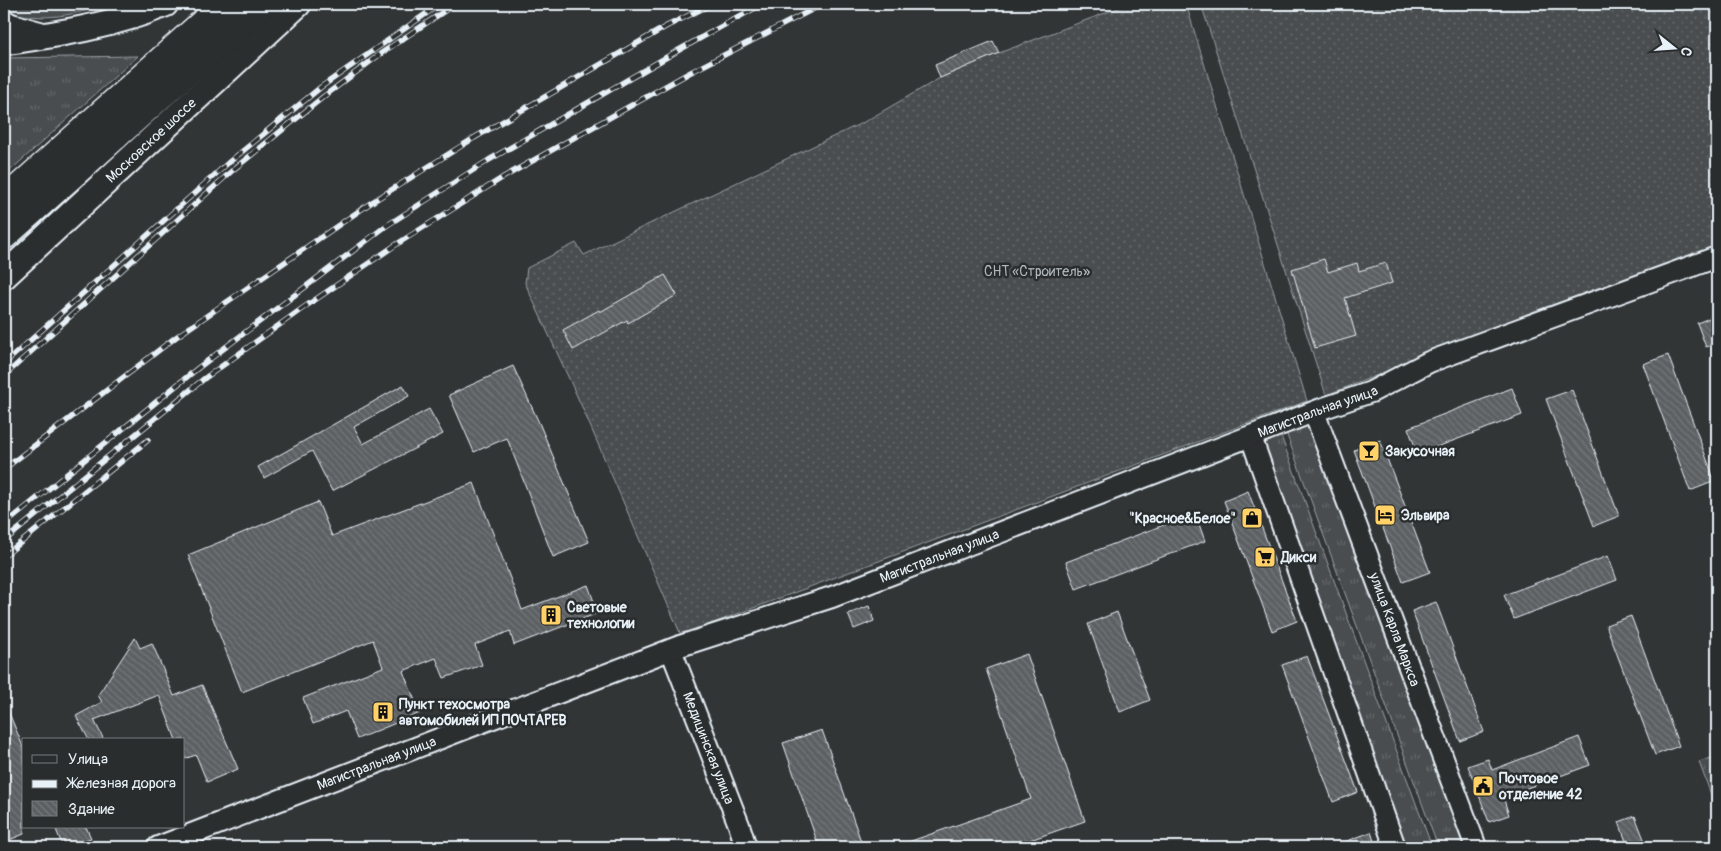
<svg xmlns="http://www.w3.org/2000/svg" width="1721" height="851" font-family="Pangolin,sans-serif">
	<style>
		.grass { fill: url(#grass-tufts); stroke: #989fa4 }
		.garden { fill: url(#garden-dots); stroke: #989fa4 }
		.building { fill: url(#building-back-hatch); stroke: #e8f1f8 }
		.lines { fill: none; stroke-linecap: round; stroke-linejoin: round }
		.minor-casing { stroke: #e8f1f8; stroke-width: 24 }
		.major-casing { stroke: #e8f1f8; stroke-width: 29 }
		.highway-casing { stroke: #e8f1f8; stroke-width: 31 }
		.minor { stroke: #2a2d2e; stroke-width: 20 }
		.major { stroke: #2a2d2e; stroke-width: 25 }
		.highway { stroke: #2a2d2e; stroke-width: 28 }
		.rail-casing { stroke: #e8f1f8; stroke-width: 5.5 }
		.rail { stroke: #2a2d2e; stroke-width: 4; stroke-dasharray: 11; stroke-linecap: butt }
		.labels { text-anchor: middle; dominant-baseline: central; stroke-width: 5; stroke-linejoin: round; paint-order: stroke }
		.street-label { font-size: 14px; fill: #e8f1f8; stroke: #2a2d2e }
		.park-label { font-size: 14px; fill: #b0b8bd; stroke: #2a2d2e }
		.poi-label { font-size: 14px; font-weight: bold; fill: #e8f1f8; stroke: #2a2d2e; text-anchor: start }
	</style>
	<defs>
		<pattern id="grass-tufts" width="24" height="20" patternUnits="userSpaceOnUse" patternTransform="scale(1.25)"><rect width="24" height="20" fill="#494d4f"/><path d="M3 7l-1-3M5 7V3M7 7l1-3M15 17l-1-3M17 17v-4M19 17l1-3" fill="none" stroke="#636769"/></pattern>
		<pattern id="garden-dots" width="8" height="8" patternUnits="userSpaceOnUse" patternTransform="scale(1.25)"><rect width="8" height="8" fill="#494d4f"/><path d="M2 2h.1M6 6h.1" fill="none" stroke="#636769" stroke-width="1.8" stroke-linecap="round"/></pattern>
		<pattern id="building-back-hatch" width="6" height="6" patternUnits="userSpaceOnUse" patternTransform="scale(1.25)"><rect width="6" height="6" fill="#5c6063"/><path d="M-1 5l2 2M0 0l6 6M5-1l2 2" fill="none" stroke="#73777a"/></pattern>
	</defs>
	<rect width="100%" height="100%" fill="#323536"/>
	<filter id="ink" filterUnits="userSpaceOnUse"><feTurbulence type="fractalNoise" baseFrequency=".02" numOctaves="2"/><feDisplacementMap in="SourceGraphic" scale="10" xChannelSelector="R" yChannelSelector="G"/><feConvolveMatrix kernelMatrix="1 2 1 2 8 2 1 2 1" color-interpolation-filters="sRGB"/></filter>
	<g filter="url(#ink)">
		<!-- grass -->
		<path class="grass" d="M 4,4 L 112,4 C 72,14 45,24 4,10 Z
			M 138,56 L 4,176 L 4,58 Z
			M 1313,416 L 1471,847 L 1438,847 L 1284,427 Z
			M 1278,428 L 1432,847 L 1402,847 L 1252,438 Z
			M 1717,756 L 1717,811 L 1699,762 Z"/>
		<!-- garden -->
		<path class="garden" d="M 1129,4 L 1186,4 L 1307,401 L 681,635 L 582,407 L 525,283 L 527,268 L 576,243 L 584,255 L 864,122 L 940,78 L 999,53 Z
			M 1201,4 L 1717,4 L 1717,245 L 1326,395 Z"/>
		<!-- building -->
		<path class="building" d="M 993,41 L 999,53 L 940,78 L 935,65 Z
			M 1324,259 L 1328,272 L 1357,263 L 1359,271 L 1386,263 L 1392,283 L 1345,298 L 1356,336 L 1315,348 L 1292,269 Z
			M 665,275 L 677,295 L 628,323 L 627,320 L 573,350 L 563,330 L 599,310 L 600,312 Z
			M 1717,315 L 1717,343 L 1706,347 L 1697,323 Z
			M 1668,355 L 1715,481 L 1690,491 L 1643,364 Z
			M 513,366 L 540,425 L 589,542 L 553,557 L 507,438 L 474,452 L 449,395 Z
			M 403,385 L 409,396 L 354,427 L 363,444 L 429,409 L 443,434 L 332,491 L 312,451 L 264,478 L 258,467 Z
			M 1512,388 L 1522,415 L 1418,454 L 1408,428 Z
			M 1572,390 L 1619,516 L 1594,526 L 1546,399 Z
			M 1380,440 L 1430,572 L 1403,582 L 1354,450 Z
			M 474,483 L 522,610 L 588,585 L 598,613 L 514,645 L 510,631 L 475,645 L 482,665 L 444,678 L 436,658 L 403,671 L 420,713 L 357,739 L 346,711 L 313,724 L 303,698 L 383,667 L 373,640 L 242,692 L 188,555 L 318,502 L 332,536 Z
			M 1248,491 L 1297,621 L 1272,631 L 1224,501 Z
			M 1195,513 L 1205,541 L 1076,589 L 1066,562 Z
			M 1608,556 L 1617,580 L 1514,619 L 1504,595 Z
			M 1436,602 L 1484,732 L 1460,741 L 1412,611 Z
			M 869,606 L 874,621 L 854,629 L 848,614 Z
			M 1117,612 L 1150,700 L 1120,712 L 1088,624 Z
			M 1631,616 L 1679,746 L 1655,755 L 1606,625 Z
			M 135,638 L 140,648 L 152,643 L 174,696 L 202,685 L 238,769 L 207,782 L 196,755 L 184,759 L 184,740 L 176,740 L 159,695 L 94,720 L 104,740 L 89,740 L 76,716 L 102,702 L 98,695 Z
			M 1027,654 L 1085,821 L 1010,847 L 897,847 L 897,846 L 1031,799 L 986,669 Z
			M 1307,656 L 1358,792 L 1333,802 L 1282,665 Z
			M 4,701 L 24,749 L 24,834 L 4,842 Z
			M 822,730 L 863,847 L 819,847 L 783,743 Z
			M 1579,737 L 1590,765 L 1503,797 L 1509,815 L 1489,822 L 1468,766 L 1488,759 L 1492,770 Z
			M 1635,816 L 1647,847 L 1628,847 L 1619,822 Z
			M 55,827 L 86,827 L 91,838 L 67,847 L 63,847 Z
			M 1371,832 L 1376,847 L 1334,847 L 1334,846 Z"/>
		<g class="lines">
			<!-- minor casing -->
			<g class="minor-casing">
				<g id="minor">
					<path d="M 4,20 L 11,24 L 47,34"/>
					<path id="s1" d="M 1314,412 L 1476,847"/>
					<path d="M 1251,437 L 1395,847"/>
					<path id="s2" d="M 671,650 L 739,825 L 746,847"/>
					<path id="s3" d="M 158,847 L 680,646 L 832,597 L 1321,409 L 1371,392 L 1429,362 L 1717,257"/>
				</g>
			</g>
			<!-- major casing -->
			<g class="major-casing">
				<g id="major">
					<path d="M 4,42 C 59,34 113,26 165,4"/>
					<path id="s4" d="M 4,276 L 298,4"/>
				</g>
			</g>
			<!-- highway casing -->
			<g class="highway-casing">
				<path id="highway" d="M 4,202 L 225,4
					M 4,235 L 262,4"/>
			</g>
			<!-- minor -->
			<use href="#minor" class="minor"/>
			<!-- major -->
			<use href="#major" class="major"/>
			<!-- highway -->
			<use href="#highway" class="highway"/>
			<!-- rail casing -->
			<g class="rail-casing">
				<path id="rail" d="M 4,364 L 228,163 L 321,87 L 440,4
					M 4,376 L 234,169 L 323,97 L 383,52 L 455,4
					M 4,469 L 176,337 L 372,202 L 474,138 L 667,26 L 712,4
					M 4,525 L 198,368 L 386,226 L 489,160 L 679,50 L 762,4
					M 4,541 L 205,378 L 303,308 L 397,244 L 502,178 L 689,73 L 823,4
					M 4,556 L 148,440"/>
			</g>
			<!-- rail -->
			<use href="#rail" class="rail"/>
		</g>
	</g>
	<!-- icons -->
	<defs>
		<g id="bar-square" transform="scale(1.125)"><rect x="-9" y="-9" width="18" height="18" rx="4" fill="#ffd166" stroke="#2a2d2e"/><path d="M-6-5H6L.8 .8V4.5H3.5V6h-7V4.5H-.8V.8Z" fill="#111"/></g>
		<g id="hotel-square" transform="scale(1.125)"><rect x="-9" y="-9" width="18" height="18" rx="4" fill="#ffd166" stroke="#2a2d2e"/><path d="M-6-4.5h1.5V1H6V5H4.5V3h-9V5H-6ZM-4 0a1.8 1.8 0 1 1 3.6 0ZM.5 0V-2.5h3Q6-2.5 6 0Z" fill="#111"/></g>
		<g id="shop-square" transform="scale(1.125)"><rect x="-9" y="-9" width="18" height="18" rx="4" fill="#ffd166" stroke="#2a2d2e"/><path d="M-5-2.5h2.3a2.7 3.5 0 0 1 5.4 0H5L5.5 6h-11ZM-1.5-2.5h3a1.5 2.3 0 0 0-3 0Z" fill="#111"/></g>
		<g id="supermarket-square" transform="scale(1.125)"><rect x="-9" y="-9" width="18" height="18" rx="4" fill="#ffd166" stroke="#2a2d2e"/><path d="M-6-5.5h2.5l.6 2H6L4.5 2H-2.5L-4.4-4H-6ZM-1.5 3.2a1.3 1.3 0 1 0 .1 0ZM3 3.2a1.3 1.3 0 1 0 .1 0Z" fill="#111"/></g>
		<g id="building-square" transform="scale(1.125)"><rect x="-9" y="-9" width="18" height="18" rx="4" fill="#ffd166" stroke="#2a2d2e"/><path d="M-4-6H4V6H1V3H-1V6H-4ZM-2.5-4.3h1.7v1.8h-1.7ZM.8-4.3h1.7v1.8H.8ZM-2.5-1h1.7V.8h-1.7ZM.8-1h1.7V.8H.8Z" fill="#111"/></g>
		<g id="civic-square" transform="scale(1.125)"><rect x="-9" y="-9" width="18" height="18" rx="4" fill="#ffd166" stroke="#2a2d2e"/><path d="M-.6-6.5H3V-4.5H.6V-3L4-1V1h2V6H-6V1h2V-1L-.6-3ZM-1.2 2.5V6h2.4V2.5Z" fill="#111"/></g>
	</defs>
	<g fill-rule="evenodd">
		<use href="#bar-square" x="1369" y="451"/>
		<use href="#hotel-square" x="1385" y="515"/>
		<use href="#shop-square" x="1252" y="518"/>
		<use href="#supermarket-square" x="1265" y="557"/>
		<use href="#building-square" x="551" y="615"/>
		<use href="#building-square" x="383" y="712"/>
		<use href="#civic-square" x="1483" y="786"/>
	</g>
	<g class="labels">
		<!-- street labels -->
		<g class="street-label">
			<text stroke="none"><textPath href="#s4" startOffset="200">Московское шоссе</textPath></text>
			<text stroke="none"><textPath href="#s3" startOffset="1239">Магистральная улица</textPath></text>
			<text stroke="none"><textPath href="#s3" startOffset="834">Магистральная улица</textPath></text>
			<text stroke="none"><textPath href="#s1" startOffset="232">улица Карла Маркса</textPath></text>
			<text stroke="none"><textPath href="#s2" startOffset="105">Медицинская улица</textPath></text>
			<text stroke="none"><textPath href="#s3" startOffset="234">Магистральная улица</textPath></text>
		</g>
		<!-- park labels -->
		<g class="park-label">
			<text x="1037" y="271">СНТ «Строитель»</text>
		</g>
		<!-- poi labels -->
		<g class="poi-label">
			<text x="1385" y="451">Закусочная</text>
			<text x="1401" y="515">Эльвира</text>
			<text x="1236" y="518" text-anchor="end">"Красное&amp;Белое"</text>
			<text x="1281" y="557">Дикси</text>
			<text x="567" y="607">Световые<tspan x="567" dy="16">технологии</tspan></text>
			<text x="399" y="704">Пункт техосмотра<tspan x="399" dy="16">автомобилей ИП ПОЧТАРЕВ</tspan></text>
			<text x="1499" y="778">Почтовое<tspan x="1499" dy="16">отделение 42</tspan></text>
		</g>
	</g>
	<!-- margin -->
	<rect width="1721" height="851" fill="none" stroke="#2a2d2e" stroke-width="20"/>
	<rect x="10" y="10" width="1701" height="831" fill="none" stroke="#e8f1f8" stroke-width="2" filter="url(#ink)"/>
	<!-- legend -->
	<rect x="22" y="738" width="162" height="90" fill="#2a2d2e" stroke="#767b7f"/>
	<rect x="32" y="755" width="25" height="8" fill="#2a2d2e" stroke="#767b7f"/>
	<text x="68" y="764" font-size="15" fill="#e8f1f8">Улица</text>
	<rect x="32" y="780" width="25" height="8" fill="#e8f1f8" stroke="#767b7f"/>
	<text x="68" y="788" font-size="15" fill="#e8f1f8">Железная дорога</text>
	<rect x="32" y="801" width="25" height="15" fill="url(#building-back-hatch)" stroke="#767b7f"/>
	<text x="68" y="814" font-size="15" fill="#e8f1f8">Здание</text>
	<!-- north arrow -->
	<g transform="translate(1674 48) rotate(107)" stroke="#2a2d2e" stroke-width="4" paint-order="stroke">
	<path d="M0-4L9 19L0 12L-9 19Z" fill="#e8f1f8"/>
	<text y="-8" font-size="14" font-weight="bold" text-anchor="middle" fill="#e8f1f8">С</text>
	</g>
</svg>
